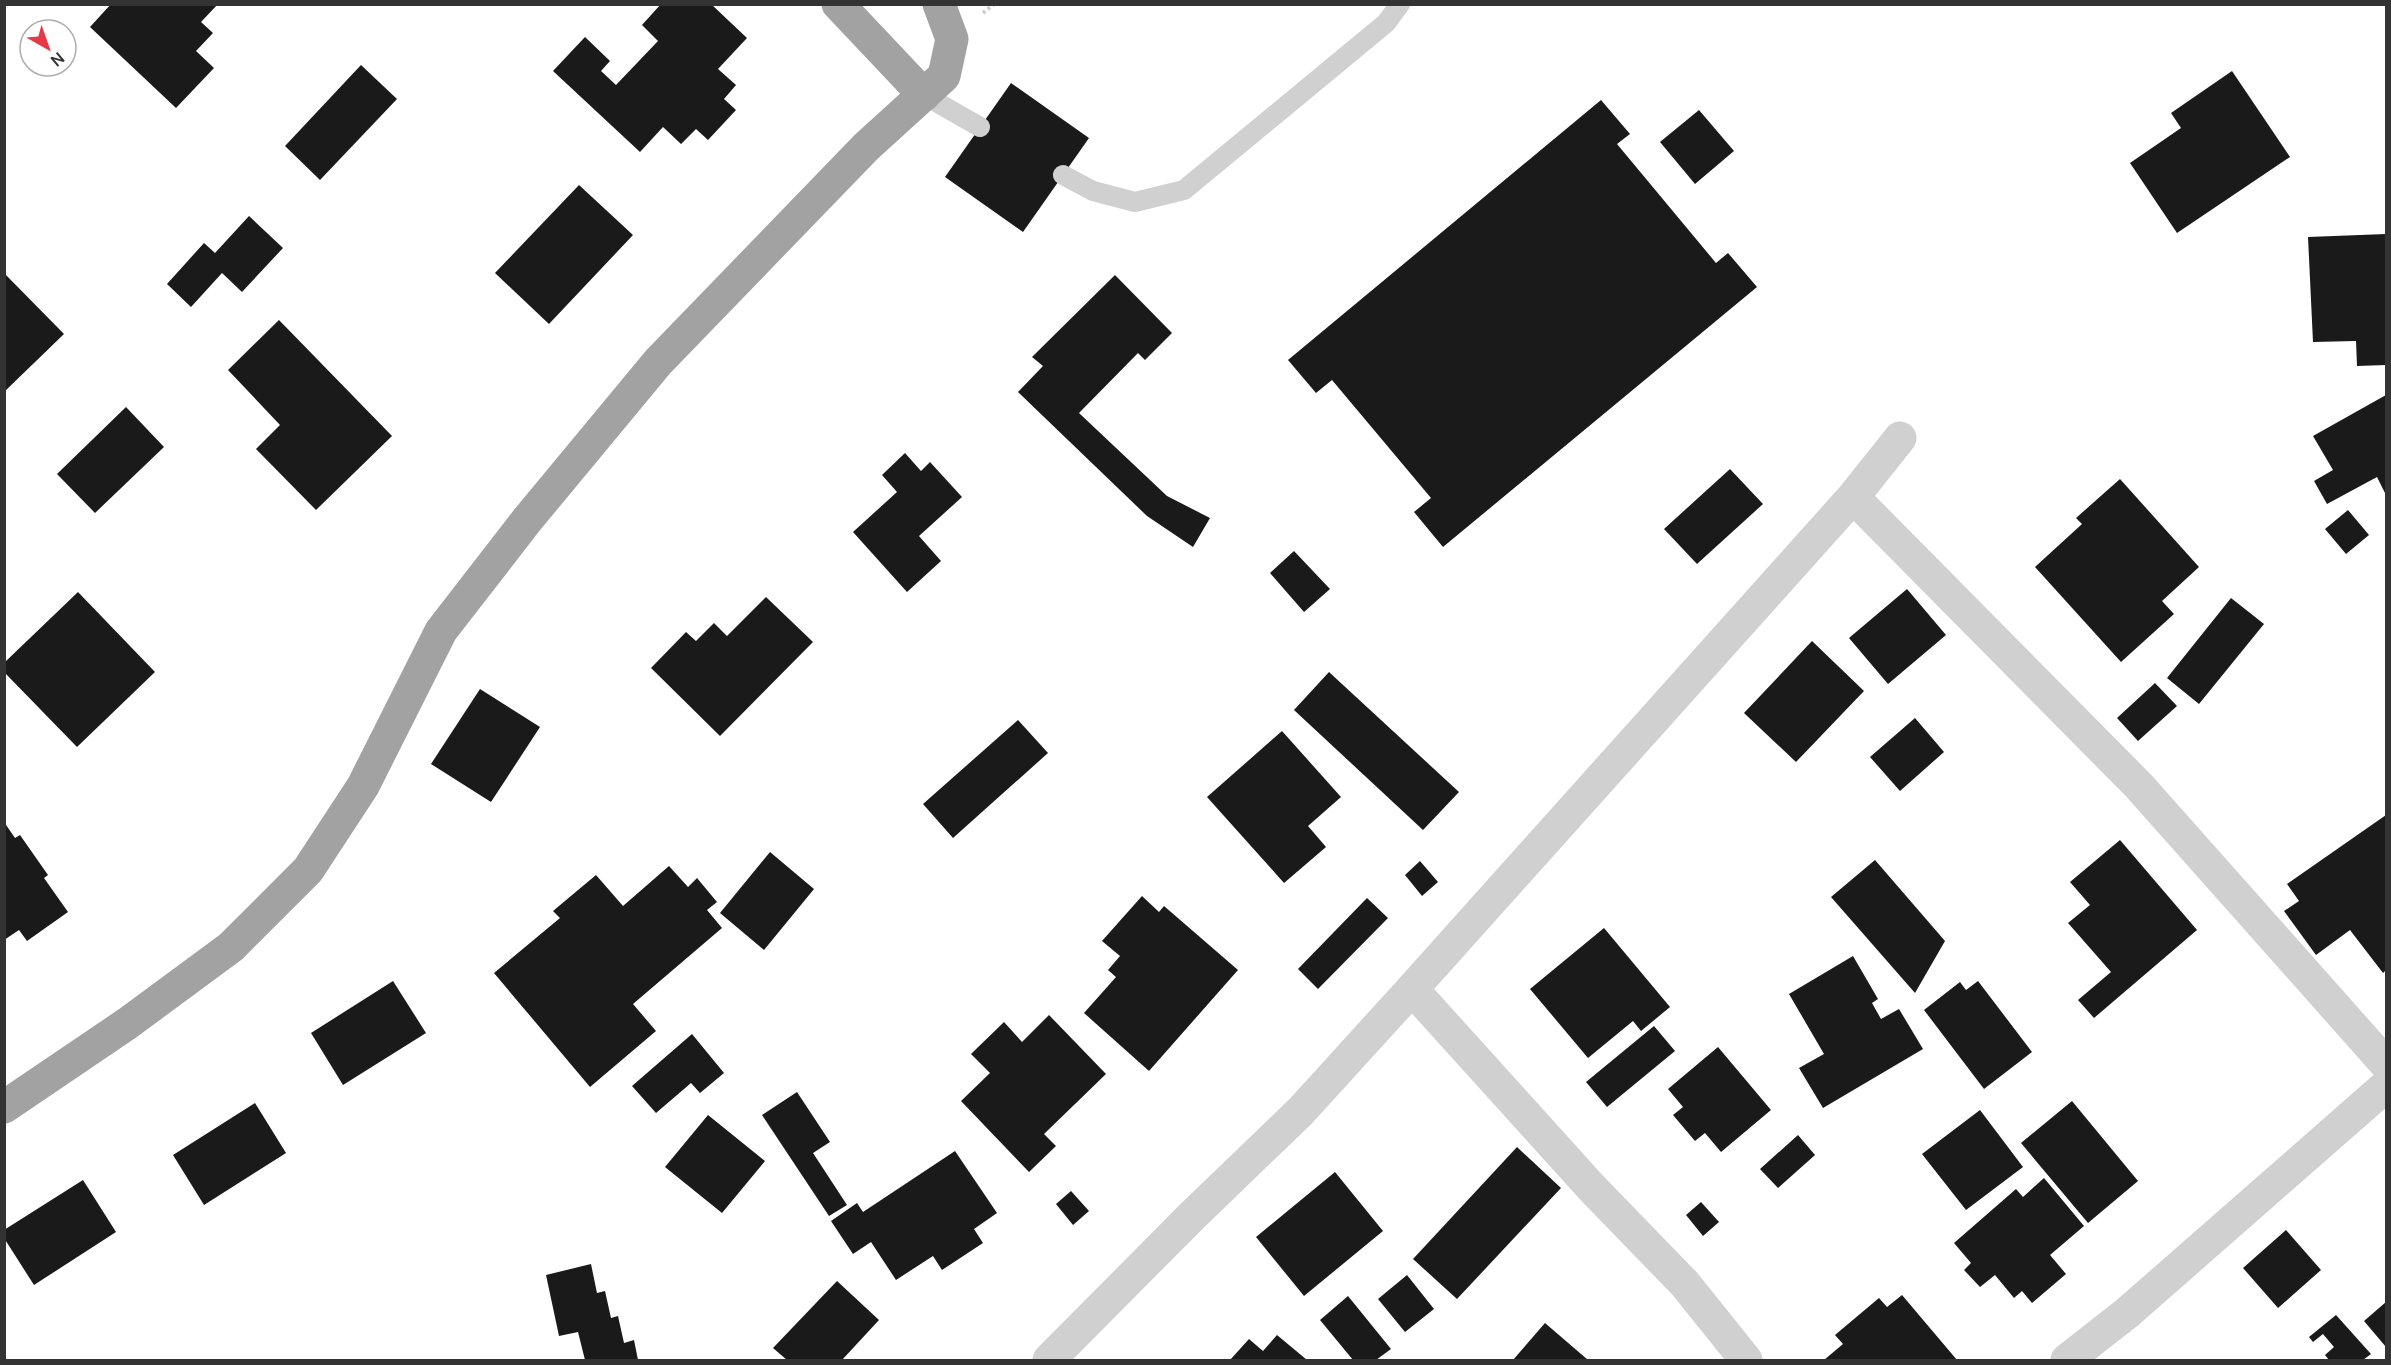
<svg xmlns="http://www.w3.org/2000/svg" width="2391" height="1365" font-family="Manrope,sans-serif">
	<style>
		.building { fill: #1a1a1a }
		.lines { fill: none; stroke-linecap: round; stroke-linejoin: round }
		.path { stroke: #cdcdcd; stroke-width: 4; stroke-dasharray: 3 3; stroke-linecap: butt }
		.service { stroke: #d0d0d0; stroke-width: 20 }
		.minor { stroke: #d0d0d0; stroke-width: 33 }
		.tertiary { stroke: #d0d0d0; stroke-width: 33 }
		.trunk { stroke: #a2a2a2; stroke-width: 33 }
	</style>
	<rect width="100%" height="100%" fill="#fff"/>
	<!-- building -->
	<path class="building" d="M 111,4 L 218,4 L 201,22 L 213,33 L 196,51 L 214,68 L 176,108 L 90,27 Z
		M 661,4 L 711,4 L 747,38 L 718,69 L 736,85 L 724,99 L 736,110 L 708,140 L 696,129 L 681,144 L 663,127 L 640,152 L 553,71 L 585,37 L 610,61 L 601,71 L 616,85 L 658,41 L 642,25 Z
		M 361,65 L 397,99 L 320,180 L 285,146 Z
		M 2232,71 L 2290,157 L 2177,233 L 2130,163 L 2181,128 L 2171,113 Z
		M 1011,83 L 1089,138 L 1023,232 L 945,177 Z
		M 1601,100 L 1630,134 L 1617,144 L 1716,263 L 1728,253 L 1757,287 L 1443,547 L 1414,512 L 1431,498 L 1332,380 L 1316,393 L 1288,360 Z
		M 1699,110 L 1734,151 L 1695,184 L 1660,142 Z
		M 579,185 L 633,235 L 549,324 L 495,273 Z
		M 249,216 L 283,248 L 242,292 L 222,273 L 191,307 L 167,284 L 204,243 L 215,253 Z
		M 2386,234 L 2386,365 L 2357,366 L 2356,341 L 2313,342 L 2308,237 Z
		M 4,273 L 64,334 L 4,392 Z
		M 1115,275 L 1172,333 L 1145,360 L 1138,353 L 1079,413 L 1167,496 L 1210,518 L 1193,547 L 1147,516 L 1018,392 L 1043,366 L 1032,357 Z
		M 279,320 L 392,436 L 316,510 L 256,449 L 280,425 L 228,370 Z
		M 2386,395 L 2386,495 L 2377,477 L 2327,504 L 2314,481 L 2333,470 L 2313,436 Z
		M 126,407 L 164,447 L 95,513 L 57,474 Z
		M 905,453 L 921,471 L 930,462 L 962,497 L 919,536 L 941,561 L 907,592 L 853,532 L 897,492 L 882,475 Z
		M 1730,469 L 1763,504 L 1697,564 L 1664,529 Z
		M 2120,479 L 2199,567 L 2162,601 L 2174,614 L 2121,662 L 2035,567 L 2082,524 L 2076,518 Z
		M 2348,510 L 2369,535 L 2346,554 L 2325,529 Z
		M 1294,551 L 1330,589 L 1304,612 L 1270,573 Z
		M 1907,589 L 1946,635 L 1888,684 L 1849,638 Z
		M 78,592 L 155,672 L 77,747 L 5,673 L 5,662 Z
		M 766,597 L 813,642 L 720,736 L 651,668 L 686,632 L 696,641 L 714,623 L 727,636 Z
		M 2231,598 L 2264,624 L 2199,704 L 2167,678 Z
		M 1812,641 L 1864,691 L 1796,762 L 1744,713 Z
		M 1329,672 L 1459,792 L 1423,830 L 1294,710 Z
		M 2155,683 L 2177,706 L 2138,741 L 2117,718 Z
		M 480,689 L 540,727 L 491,802 L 431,764 Z
		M 1915,718 L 1944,752 L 1900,791 L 1870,757 Z
		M 1018,720 L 1048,753 L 953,838 L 923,804 Z
		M 1282,731 L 1341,797 L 1308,826 L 1326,847 L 1284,883 L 1207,797 Z
		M 2386,815 L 2386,970 L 2383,973 L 2350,930 L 2316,955 L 2284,911 L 2299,901 L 2287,884 Z
		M 4,822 L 15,838 L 20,835 L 48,875 L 44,878 L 68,912 L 27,941 L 19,930 L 4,940 Z
		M 2120,840 L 2197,930 L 2094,1018 L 2078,1000 L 2111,972 L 2068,923 L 2090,905 L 2070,882 Z
		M 770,852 L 814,889 L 764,950 L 720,913 Z
		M 1875,860 L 1945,941 L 1915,993 L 1831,897 Z
		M 1420,861 L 1438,882 L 1422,896 L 1405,875 Z
		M 669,866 L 688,887 L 697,878 L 717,902 L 707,910 L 722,928 L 633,1004 L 656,1031 L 590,1087 L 494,973 L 560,918 L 553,911 L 596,875 L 623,906 Z
		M 1142,896 L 1159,912 L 1164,906 L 1238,970 L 1149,1071 L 1084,1013 L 1116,977 L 1108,970 L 1120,956 L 1102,941 Z
		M 1367,898 L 1388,918 L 1318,989 L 1298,969 Z
		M 1604,928 L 1670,1007 L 1641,1031 L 1633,1021 L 1588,1058 L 1530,989 Z
		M 1853,956 L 1878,999 L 1872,1003 L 1881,1019 L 1899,1009 L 1923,1049 L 1823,1108 L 1799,1068 L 1824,1054 L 1789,994 Z
		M 393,981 L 426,1033 L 343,1085 L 311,1033 Z
		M 1978,981 L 2032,1052 L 1984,1089 L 1924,1010 L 1960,982 L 1966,990 Z
		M 1049,1015 L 1106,1074 L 1044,1134 L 1056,1146 L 1029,1172 L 961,1101 L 990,1073 L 971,1054 L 1004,1022 L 1022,1042 Z
		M 1654,1026 L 1675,1051 L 1607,1107 L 1586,1082 Z
		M 692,1034 L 724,1073 L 700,1093 L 691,1083 L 656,1113 L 632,1086 Z
		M 1718,1047 L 1771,1110 L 1721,1152 L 1705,1133 L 1695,1141 L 1673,1115 L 1683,1107 L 1668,1089 Z
		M 797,1092 L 830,1142 L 813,1153 L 847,1205 L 829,1216 L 762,1115 Z
		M 2072,1101 L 2138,1181 L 2088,1223 L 2021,1143 Z
		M 255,1103 L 286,1153 L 204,1205 L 173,1155 Z
		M 1980,1110 L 2023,1167 L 1966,1210 L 1922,1154 Z
		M 708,1115 L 765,1161 L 722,1213 L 665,1167 Z
		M 1798,1135 L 1815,1155 L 1778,1188 L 1760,1169 Z
		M 1517,1147 L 1561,1188 L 1457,1299 L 1413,1259 Z
		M 955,1151 L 997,1213 L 974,1229 L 983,1243 L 942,1270 L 933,1256 L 896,1280 L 871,1242 L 853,1254 L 831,1221 L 857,1203 L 863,1212 Z
		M 1335,1172 L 1383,1231 L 1304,1296 L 1256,1237 Z
		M 2044,1178 L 2084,1226 L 2050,1255 L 2066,1274 L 2032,1303 L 2022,1291 L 2014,1298 L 1995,1275 L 1980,1287 L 1964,1270 L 1971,1263 L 1954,1243 L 2016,1189 L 2023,1197 Z
		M 83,1180 L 116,1232 L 34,1285 L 4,1238 L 4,1230 Z
		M 1071,1191 L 1089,1211 L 1073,1225 L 1056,1204 Z
		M 1701,1202 L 1719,1222 L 1703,1236 L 1686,1215 Z
		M 2286,1230 L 2321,1270 L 2278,1308 L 2243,1268 Z
		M 591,1264 L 597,1293 L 605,1291 L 611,1318 L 618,1316 L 624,1343 L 634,1340 L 638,1360 L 585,1360 L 578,1332 L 559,1336 L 546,1275 Z
		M 1407,1275 L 1434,1309 L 1405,1332 L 1378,1299 Z
		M 837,1281 L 879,1320 L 842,1360 L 787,1360 L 773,1348 Z
		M 1902,1295 L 1957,1360 L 1824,1360 L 1843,1344 L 1835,1335 L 1879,1298 L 1887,1307 Z
		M 1348,1296 L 1391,1349 L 1376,1360 L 1353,1360 L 1320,1320 Z
		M 2386,1302 L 2386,1347 L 2364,1321 Z
		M 2336,1315 L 2371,1354 L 2363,1360 L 2329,1360 L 2325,1355 L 2334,1347 L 2323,1334 L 2313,1342 L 2309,1337 Z
		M 1545,1323 L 1588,1360 L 1513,1360 Z
		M 1277,1335 L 1307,1360 L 1230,1360 L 1249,1339 L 1263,1351 Z"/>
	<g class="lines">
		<!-- path -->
		<path class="path" d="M 983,13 L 994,4"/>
		<!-- service -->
		<path class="service" d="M 924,95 L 980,127
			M 1063,175 L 1093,191 L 1135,202 L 1184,190 L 1386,23 L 1400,4"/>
		<!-- minor -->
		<path class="minor" d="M 1853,497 L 2139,786 L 2386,1064
			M 1412,989 L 1853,497 L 1900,438
			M 2067,1360 L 2127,1313 L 2386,1086"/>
		<!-- tertiary -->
		<path class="tertiary" d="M 1049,1360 L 1192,1216 L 1301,1111 L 1412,989 L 1591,1187 L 1685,1284 L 1746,1360"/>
		<!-- trunk -->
		<path class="trunk" d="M 838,4 L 924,95
			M 4,1107 L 128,1023 L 231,947 L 308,870 L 363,786 L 441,631 L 527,520 L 658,362 L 866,147 L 944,76 L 952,39 L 939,4"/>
	</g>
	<!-- border -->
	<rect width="2391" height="1365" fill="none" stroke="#333333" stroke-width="12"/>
	<!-- north arrow -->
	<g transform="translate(48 48) rotate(140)"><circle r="28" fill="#ffffff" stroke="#adadad" stroke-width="1.5"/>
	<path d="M0-4.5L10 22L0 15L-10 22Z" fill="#e63946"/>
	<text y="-9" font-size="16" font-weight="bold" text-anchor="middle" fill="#333333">N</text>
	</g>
</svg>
